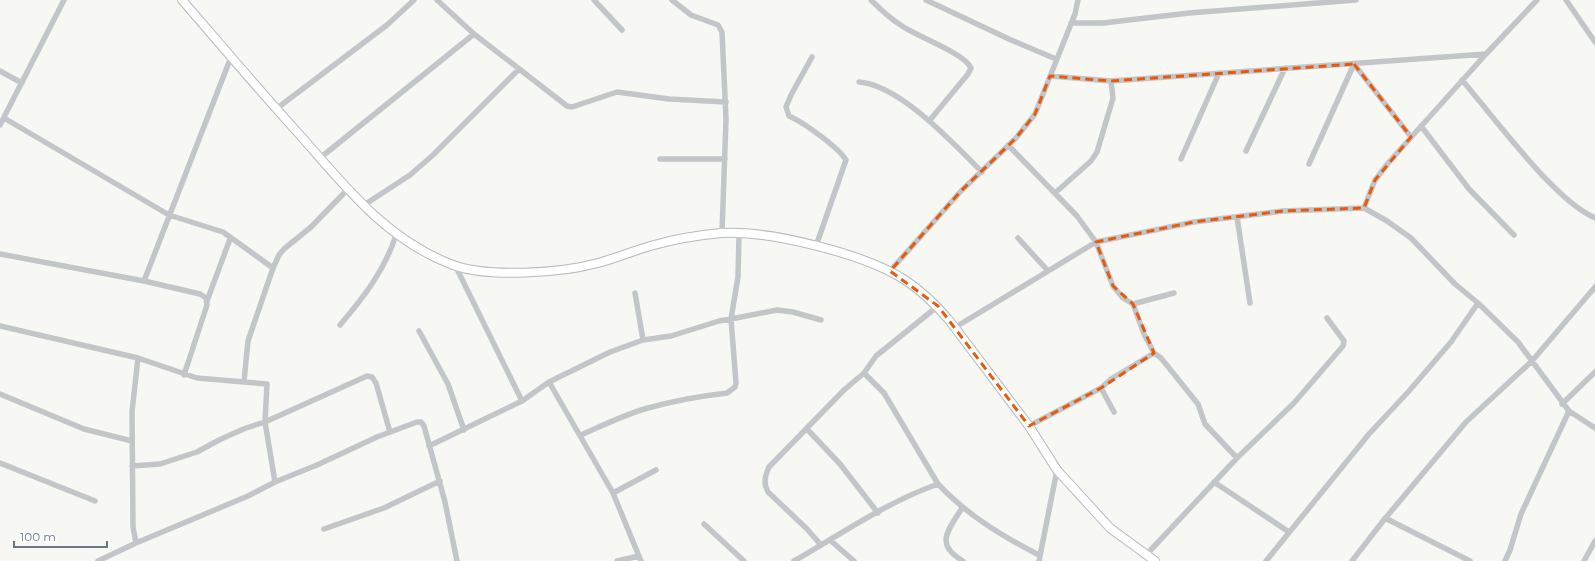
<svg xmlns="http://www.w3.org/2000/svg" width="1595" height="561" font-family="Montserrat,sans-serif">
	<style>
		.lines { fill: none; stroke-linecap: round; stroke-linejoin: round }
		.secondary-casing { stroke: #b4babe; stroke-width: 10 }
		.street { stroke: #c2c6c9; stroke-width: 5.5 }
		.secondary { stroke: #fff; stroke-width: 8 }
		.marked { fill: none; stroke: #e8590c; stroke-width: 3; stroke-dasharray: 8 5; stroke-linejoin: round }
	</style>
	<rect width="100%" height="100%" fill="#f7f7f4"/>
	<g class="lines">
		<!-- secondary casing -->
		<g class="secondary-casing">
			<path id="secondary" d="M 182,0 C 221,45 259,90 299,134 C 345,186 386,240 453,265 C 489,278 561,273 598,263 C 617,258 635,250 654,245 C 675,239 700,235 721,233 C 769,230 865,254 905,280 C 922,291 936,305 949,320 L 1029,426 L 1057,470 L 1110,528 L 1155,561"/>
		</g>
		<!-- street -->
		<path class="street" d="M 437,0 L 474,34 L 567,106 L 572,107 L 617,92 L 669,99 L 726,102
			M 594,0 L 622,30
			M 672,0 L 691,15 L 718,25 L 722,32 L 726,119 L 722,233
			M 871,0 C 881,10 891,19 902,26 C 918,37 964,53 971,68 L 968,74 L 930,120
			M 926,0 L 1011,40 L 1056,59
			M 1566,0 L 1595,42
			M 1071,23 L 1103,23 L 1189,13 L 1356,0
			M 812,57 L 791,95 L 786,107 L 789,116 C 803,122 838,147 846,160 L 816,246
			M 0,71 L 22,83
			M 1050,76 L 1111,81 L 1486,54 L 1537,0
			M 1462,80 C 1489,112 1514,145 1543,176 C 1559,192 1574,208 1595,218
			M 859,82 C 900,85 954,144 982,172
			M 276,109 L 387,25 L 414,0
			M 4,118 L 169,215 L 223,232 L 273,268
			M 0,125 L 64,0
			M 1421,126 L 1469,189 L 1514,235
			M 1008,145 L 1077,216 L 1096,242 L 1113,286 L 1123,298 L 1133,304 L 1144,334 L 1154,353 L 1111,379 L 1101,388 L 1029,426
			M 1246,151 L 1285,68
			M 320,158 L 474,34
			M 660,159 L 725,159
			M 1181,159 L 1219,73
			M 1309,164 L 1354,64 L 1411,137
			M 1055,193 L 1091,161 L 1097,152 L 1113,98 L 1111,81
			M 364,205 L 410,175 L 433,155 L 519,69
			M 1364,208 L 1387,221 L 1411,238 L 1455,284 L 1478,303 L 1518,342 L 1569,411 L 1595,428
			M 1237,217 L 1250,303
			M 1018,238 L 1048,271
			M 0,254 L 144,281 L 231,57
			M 456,267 L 522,401
			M 890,271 L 961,191 L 1016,138 L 1035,114 L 1075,14 L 1078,0
			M 144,281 L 200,294 L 206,298 L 207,305 L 184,375
			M 635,293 L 643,340
			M 207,301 L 230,239
			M 1133,304 L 1174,293
			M 340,325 C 363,298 385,270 396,235
			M 0,326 L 138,358 L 132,412 L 133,527 L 136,543 L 98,561
			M 954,328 L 1096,242 L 1194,222 L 1283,211 L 1364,208 L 1375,180 L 1389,162 L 1486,54
			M 419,331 L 448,384 L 464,430
			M 1154,353 L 1161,358 L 1198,404 L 1205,424 L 1237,458
			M 138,358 L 197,378 L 267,384 L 265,422 L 275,482
			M 864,373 L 884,393 L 938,484 C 967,515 1002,536 1039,555
			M 244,381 L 248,341 L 273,268 L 279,255 L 284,249 L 311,227 L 348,189
			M 549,382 L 613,493 L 641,561
			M 1101,388 L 1114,412
			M 0,394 L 84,429 L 132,441
			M 1562,404 L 1595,372
			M 807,429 L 840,464 L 878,513
			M 581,435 C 604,425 627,413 652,407 C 677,400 702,396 727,393 L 735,387 L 736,383 L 731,319 L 777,310 L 793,312 L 821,320
			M 429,446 L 522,401 L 549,382 L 610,352 L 643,340 L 671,336 L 719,321 L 731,319 L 738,277 L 739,234
			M 0,463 L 95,501
			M 132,466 L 160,464 L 197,452 L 221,439 L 246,428 L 265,422 L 367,376 L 372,377 L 376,383 L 390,432
			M 1214,482 L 1289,532
			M 613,493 L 656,470
			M 962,508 C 948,531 934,544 963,561
			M 1385,518 L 1470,561
			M 704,524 L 744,561
			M 324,529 L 384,508 L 440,481
			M 830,540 L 854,561
			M 136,543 L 248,496 L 275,482 L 317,465 L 377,437 L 417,422 L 421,422 L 424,426 L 445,502 L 457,561
			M 821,545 L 807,529 L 768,492 C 763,483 765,476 769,467 L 844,390 L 864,373 L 876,356 L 938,306
			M 1146,555 L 1237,458 L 1294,403 L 1343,346 L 1344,341 L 1327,318
			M 617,561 L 639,556
			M 794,561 C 841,534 887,502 938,484
			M 1039,561 L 1057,470
			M 1266,561 L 1369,434 L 1409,391 L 1451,342 L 1478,303
			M 1352,561 L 1383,521 L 1466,422 L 1532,361 L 1595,287
			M 1505,561 L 1510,550 L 1521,514 L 1569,411
			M 1584,561 L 1595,541"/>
		<!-- secondary -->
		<use href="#secondary" class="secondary"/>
	</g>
	<!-- marked area -->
	<path class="marked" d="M 1354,64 L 1411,137 L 1375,180 L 1364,208 L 1283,211 L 1194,222 L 1096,242 L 1113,286 L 1133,304 L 1154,353 L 1101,388 L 1029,426 L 938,306 L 890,271 L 961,191 L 1016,138 L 1035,114 L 1050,76 L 1111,81 Z"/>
	<!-- scale -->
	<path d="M14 541v6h93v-6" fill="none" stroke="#667785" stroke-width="2"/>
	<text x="20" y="541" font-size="12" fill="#667785" stroke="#ffffff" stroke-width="3" paint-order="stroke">100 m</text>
</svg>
